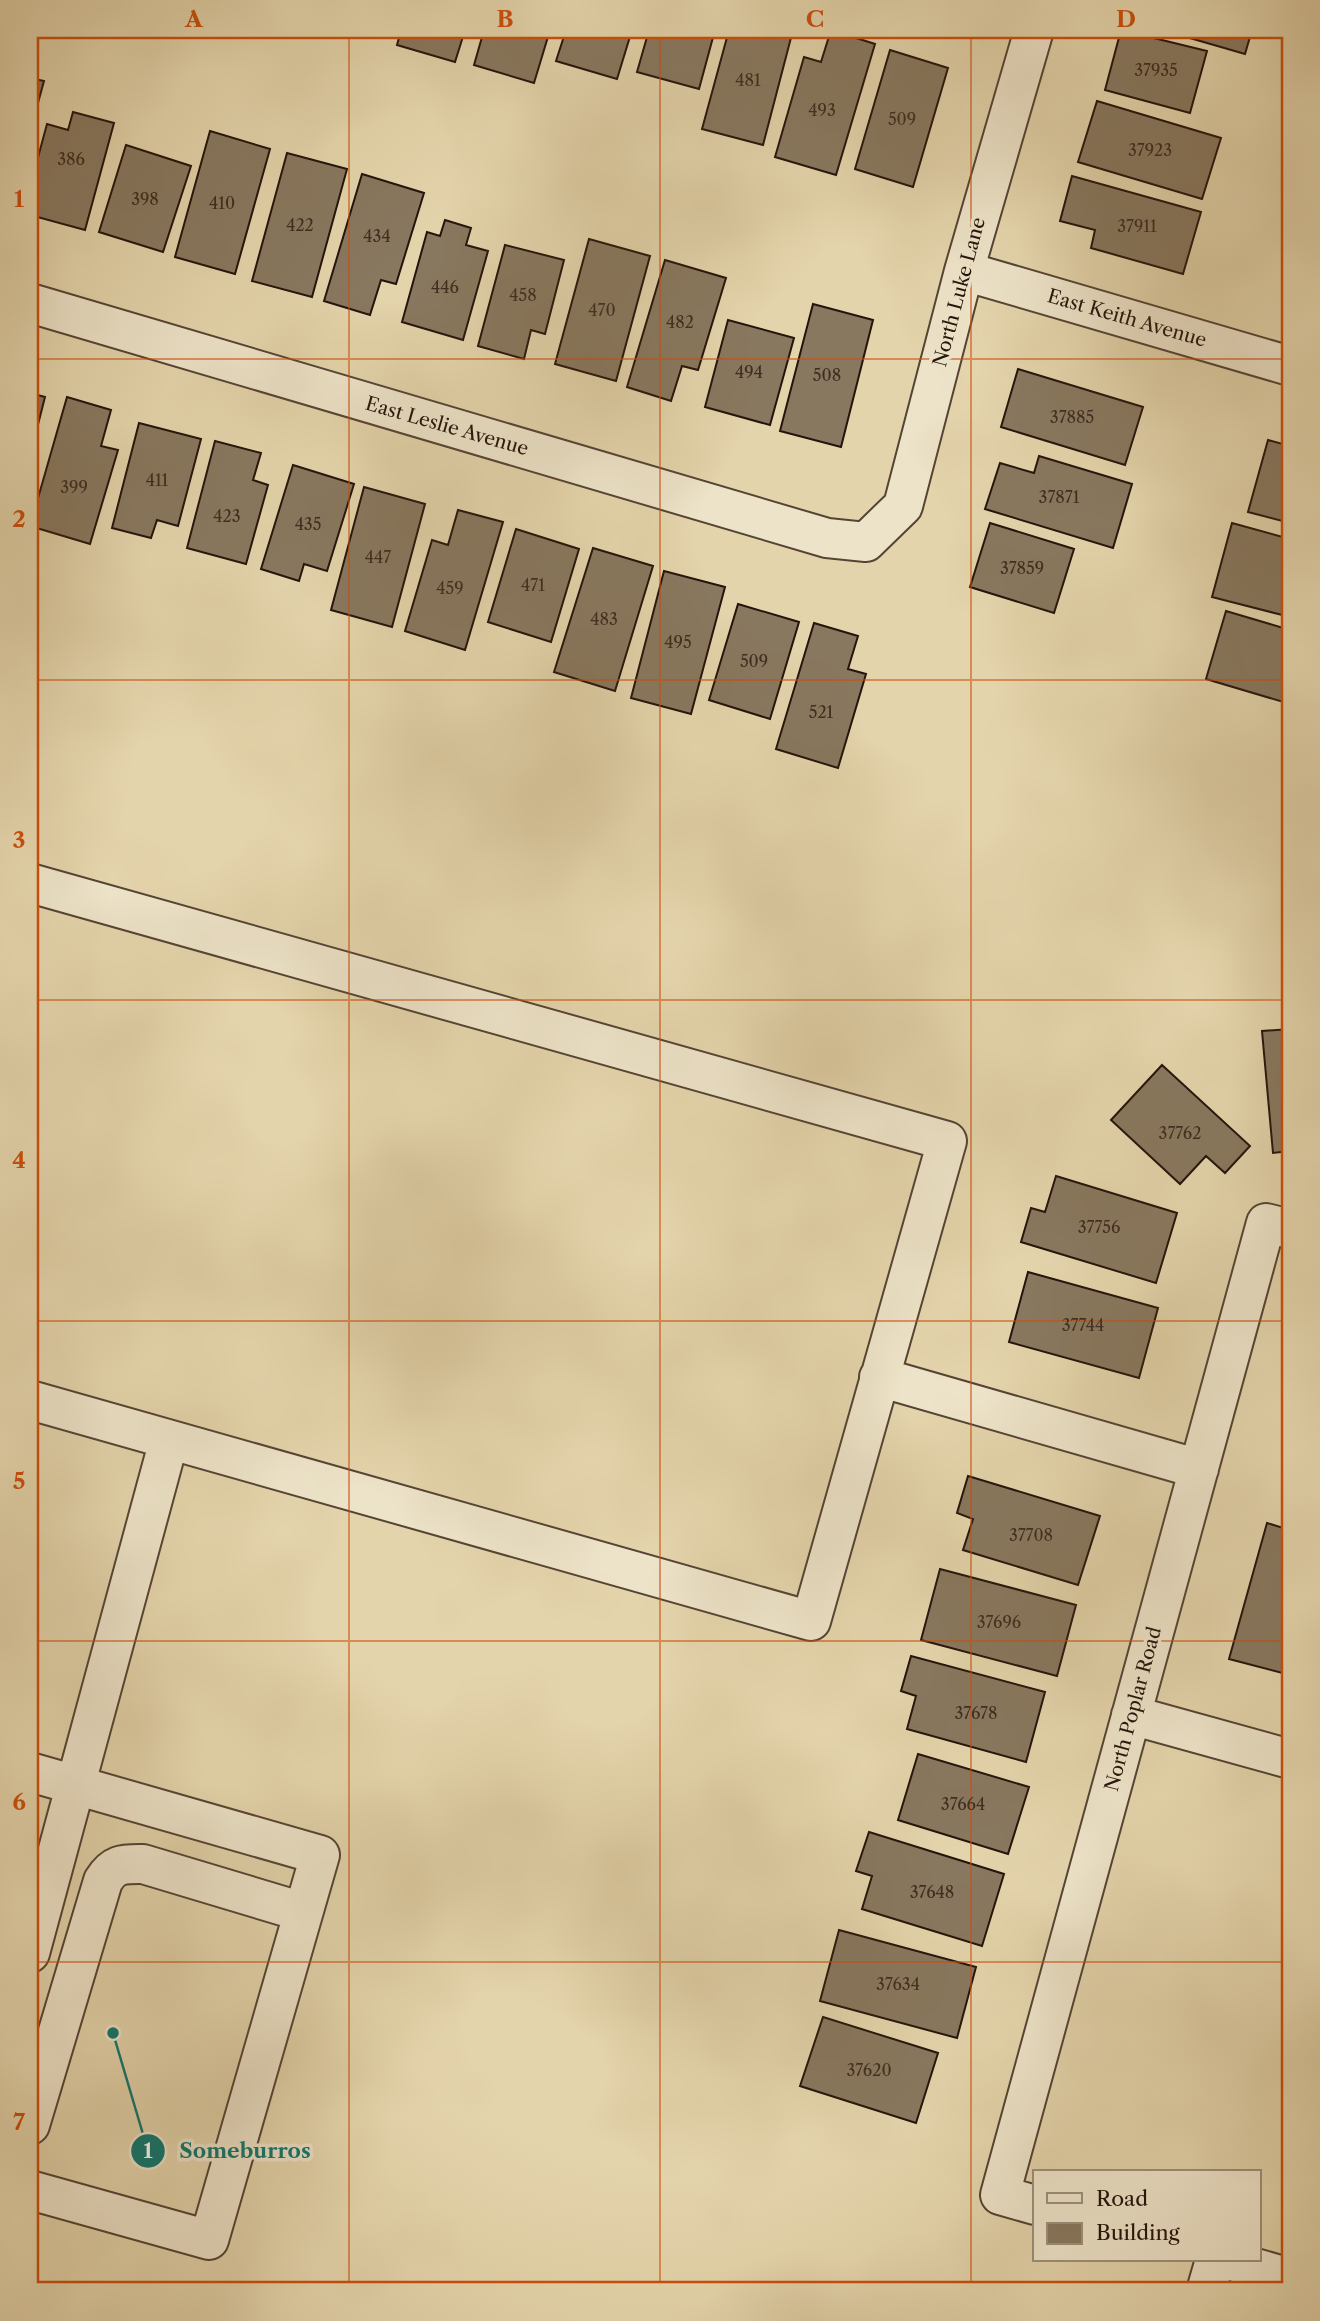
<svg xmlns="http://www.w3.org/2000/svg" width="1320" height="2321" font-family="'Libre Caslon Text',serif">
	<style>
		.building { fill: #88785f; stroke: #25140c; stroke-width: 2 }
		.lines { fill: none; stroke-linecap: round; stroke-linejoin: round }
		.minor-casing { stroke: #554434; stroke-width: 42 }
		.minor { stroke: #ede3c8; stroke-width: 38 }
		.grid { fill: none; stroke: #cb4f0c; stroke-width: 2; stroke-opacity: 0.55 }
		.labels { text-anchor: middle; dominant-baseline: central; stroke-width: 7; stroke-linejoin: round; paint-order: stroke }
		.number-label { font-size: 16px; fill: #3e2d21 }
		.street-label { font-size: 19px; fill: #25140c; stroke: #ede3c8 }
		.leader { fill: none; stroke: #0f766e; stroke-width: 2.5 }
		.callout-dot { fill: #0f766e; stroke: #ede3c8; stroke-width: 2.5 }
		.mark-label { font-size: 21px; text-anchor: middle; font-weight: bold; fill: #fff }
		.callout-label { font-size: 21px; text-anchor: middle; font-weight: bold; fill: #0f766e; stroke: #ede3c8; stroke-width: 7; stroke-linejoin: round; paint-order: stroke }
		.neatline { fill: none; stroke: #cb4f0c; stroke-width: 2.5 }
		.grid-label { font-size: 23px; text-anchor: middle; font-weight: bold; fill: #cb4f0c }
	</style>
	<rect width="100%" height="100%" fill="#e4d4ab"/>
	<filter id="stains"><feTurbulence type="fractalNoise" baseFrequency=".00286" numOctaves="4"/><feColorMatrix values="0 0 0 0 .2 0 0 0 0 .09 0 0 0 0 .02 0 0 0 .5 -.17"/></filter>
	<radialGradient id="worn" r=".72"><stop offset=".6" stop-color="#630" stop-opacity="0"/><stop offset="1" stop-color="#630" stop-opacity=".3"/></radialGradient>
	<!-- building -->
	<path class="building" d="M 401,30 L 465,30 L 455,62 L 397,45 Z
		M 484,30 L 550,30 L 534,83 L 474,65 Z
		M 566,30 L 632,30 L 617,79 L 556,61 Z
		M 649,30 L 715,30 L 699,89 L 637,72 Z
		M 729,30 L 793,30 L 763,145 L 702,129 Z
		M 831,30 L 875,44 L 836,175 L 775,157 L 804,57 L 821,62 Z
		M 1121,30 L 1207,51 L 1190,113 L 1105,90 Z
		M 1162,30 L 1252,30 L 1245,54 Z
		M 890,50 L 948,68 L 913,187 L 855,169 Z
		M 30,78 L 44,81 L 30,132 Z
		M 1097,101 L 1221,138 L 1202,199 L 1078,162 Z
		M 73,112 L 114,123 L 85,230 L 30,215 L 30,187 L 47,124 L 68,130 Z
		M 210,131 L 270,149 L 235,274 L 175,257 Z
		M 126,145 L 191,166 L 163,252 L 99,232 Z
		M 287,153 L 347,169 L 312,297 L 252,281 Z
		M 362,174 L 424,193 L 396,284 L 381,280 L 370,315 L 324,301 Z
		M 1072,176 L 1201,212 L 1183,274 L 1091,248 L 1095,230 L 1060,221 Z
		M 445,220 L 471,228 L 466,245 L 488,251 L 463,340 L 402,322 L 427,232 L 440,236 Z
		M 589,239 L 650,256 L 616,381 L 555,364 Z
		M 505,245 L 564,260 L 545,334 L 531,330 L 524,359 L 478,346 Z
		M 665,260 L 726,278 L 698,370 L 682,366 L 671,401 L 627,387 Z
		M 813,304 L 873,320 L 841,447 L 780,431 Z
		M 728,320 L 794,338 L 770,425 L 705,407 Z
		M 1018,369 L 1143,407 L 1125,465 L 1001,427 Z
		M 30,393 L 45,397 L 30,456 Z
		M 67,397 L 111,410 L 101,446 L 118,450 L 90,544 L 30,526 Z
		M 139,423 L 201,439 L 178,526 L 157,520 L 151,538 L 112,528 Z
		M 1268,440 L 1290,446 L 1290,523 L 1248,512 Z
		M 215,441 L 261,453 L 253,480 L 268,485 L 246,564 L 187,548 Z
		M 1039,456 L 1132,484 L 1113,548 L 985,509 L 1000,463 L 1034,473 Z
		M 293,465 L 354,484 L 327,571 L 304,564 L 299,581 L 261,569 Z
		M 364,487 L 425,504 L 392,627 L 331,610 Z
		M 458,510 L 503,522 L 465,650 L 405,631 L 432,540 L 448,545 Z
		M 990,523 L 1074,549 L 1054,613 L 970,587 Z
		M 1232,523 L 1290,539 L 1290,617 L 1212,597 Z
		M 516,529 L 579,549 L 551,642 L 488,622 Z
		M 593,548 L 653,566 L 615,691 L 554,672 Z
		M 664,571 L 725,587 L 691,714 L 631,698 Z
		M 738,604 L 799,622 L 770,719 L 709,700 Z
		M 1226,611 L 1290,630 L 1290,704 L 1206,679 Z
		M 814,623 L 858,636 L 848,669 L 866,674 L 838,768 L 776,749 Z
		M 1290,1029 L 1290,1151 L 1273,1153 L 1262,1031 Z
		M 1162,1065 L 1250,1146 L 1225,1173 L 1206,1156 L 1180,1184 L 1111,1120 Z
		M 1056,1176 L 1177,1213 L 1156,1283 L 1021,1242 L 1031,1208 L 1045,1212 Z
		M 1028,1272 L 1158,1308 L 1139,1378 L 1009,1342 Z
		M 968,1476 L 1100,1516 L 1078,1585 L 963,1550 L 973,1519 L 957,1513 Z
		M 1267,1523 L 1290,1530 L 1290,1675 L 1229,1659 Z
		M 940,1569 L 1076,1605 L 1057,1676 L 921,1640 Z
		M 911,1656 L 1045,1692 L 1026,1762 L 907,1729 L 916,1696 L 901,1691 Z
		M 918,1754 L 1029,1787 L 1008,1854 L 898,1820 Z
		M 869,1832 L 1004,1874 L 982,1946 L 862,1909 L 872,1876 L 856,1871 Z
		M 839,1930 L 976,1967 L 957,2038 L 820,2001 Z
		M 823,2017 L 938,2053 L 916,2123 L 800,2086 Z"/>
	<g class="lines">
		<!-- minor casing -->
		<g class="minor-casing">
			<path id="minor" d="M 964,271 L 1290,366
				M 30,303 L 827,538 L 866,542 L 903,506 L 964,271 L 1034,30
				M 30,883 L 947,1141 L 811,1621 L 30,1400
				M 879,1377 L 1199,1469
				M 1131,1715 L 1290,1759
				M 30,1772 L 320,1855 L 209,2240 L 30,2190
				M 30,1953 L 169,1440
				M 30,2125 L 103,1881 C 114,1863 123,1864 143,1864 L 303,1912
				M 1035,2205 L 1000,2195 L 1266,1223 L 1290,1229
				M 1228,2260 L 1290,2278
				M 1206,2291 L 1215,2260"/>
		</g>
		<!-- minor -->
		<use href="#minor" class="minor"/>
	</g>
	<!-- grid -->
	<path class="grid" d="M 349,30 L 349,2291M 660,30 L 660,2291M 971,30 L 971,2291M 30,359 L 1290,359M 30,680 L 1290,680M 30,1000 L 1290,1000M 30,1321 L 1290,1321M 30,1641 L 1290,1641M 30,1962 L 1290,1962"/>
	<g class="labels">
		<!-- number labels -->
		<g class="number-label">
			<text x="1156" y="70">37935</text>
			<text x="748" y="80">481</text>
			<text x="822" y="110">493</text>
			<text x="902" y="119">509</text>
			<text x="1150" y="150">37923</text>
			<text x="71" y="159">386</text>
			<text x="145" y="199">398</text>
			<text x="222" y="203">410</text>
			<text x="300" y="225">422</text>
			<text x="1137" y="226">37911</text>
			<text x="377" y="236">434</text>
			<text x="445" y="287">446</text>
			<text x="523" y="295">458</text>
			<text x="602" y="310">470</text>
			<text x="680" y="322">482</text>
			<text x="749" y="372">494</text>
			<text x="827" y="375">508</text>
			<text x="1072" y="417">37885</text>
			<text x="157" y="480">411</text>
			<text x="74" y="487">399</text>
			<text x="1059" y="497">37871</text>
			<text x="227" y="516">423</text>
			<text x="308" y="524">435</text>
			<text x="378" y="557">447</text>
			<text x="1022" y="568">37859</text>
			<text x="533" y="585">471</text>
			<text x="450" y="588">459</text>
			<text x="604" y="619">483</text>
			<text x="678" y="642">495</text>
			<text x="754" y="661">509</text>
			<text x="821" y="712">521</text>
			<text x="1180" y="1133">37762</text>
			<text x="1099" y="1227">37756</text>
			<text x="1083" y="1325">37744</text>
			<text x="1031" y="1535">37708</text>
			<text x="999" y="1622">37696</text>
			<text x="976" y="1713">37678</text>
			<text x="963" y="1804">37664</text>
			<text x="932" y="1892">37648</text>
			<text x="898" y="1984">37634</text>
			<text x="869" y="2070">37620</text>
		</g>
		<!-- street labels -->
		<g class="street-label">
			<text transform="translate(959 292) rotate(-75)">North Luke Lane</text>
			<text transform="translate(1127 318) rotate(16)">East Keith Avenue</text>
			<text transform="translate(447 426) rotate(16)">East Leslie Avenue</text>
			<text transform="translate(1133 1709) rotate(-75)">North Poplar Road</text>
		</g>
	</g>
	<!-- callouts -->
	<path class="leader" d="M113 2033L148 2151"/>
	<g class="callout-dot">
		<circle cx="113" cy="2033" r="7"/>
		<circle cx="148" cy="2151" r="18"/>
	</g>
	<g class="mark-label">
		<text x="148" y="2158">1</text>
	</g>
	<g class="callout-label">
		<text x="245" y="2158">Someburros</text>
	</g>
	<!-- margin -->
	<rect width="1320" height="2321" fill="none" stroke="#e4d4ab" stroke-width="77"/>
	<!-- legend -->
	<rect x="1033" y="2170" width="228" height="91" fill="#ede3c8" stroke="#9d907d" stroke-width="2"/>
	<rect x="1047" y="2193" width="35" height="10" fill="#ede3c8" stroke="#9d907d" stroke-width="2"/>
	<text x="1096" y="2206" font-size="21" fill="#25140c">Road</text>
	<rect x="1047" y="2223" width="35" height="21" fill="#88785f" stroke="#9d907d" stroke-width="2"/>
	<text x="1096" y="2240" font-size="21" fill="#25140c">Building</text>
	<rect x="38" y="38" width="1244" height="2244" class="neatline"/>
	<g class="grid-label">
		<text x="194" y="27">A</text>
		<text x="505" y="27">B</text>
		<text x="815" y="27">C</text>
		<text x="1126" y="27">D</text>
		<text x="19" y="207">1</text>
		<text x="19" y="527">2</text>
		<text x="19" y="848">3</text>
		<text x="19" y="1168">4</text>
		<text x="19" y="1489">5</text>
		<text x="19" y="1810">6</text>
		<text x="19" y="2130">7</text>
	</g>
	<rect width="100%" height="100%" filter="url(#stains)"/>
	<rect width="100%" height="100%" fill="url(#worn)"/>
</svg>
